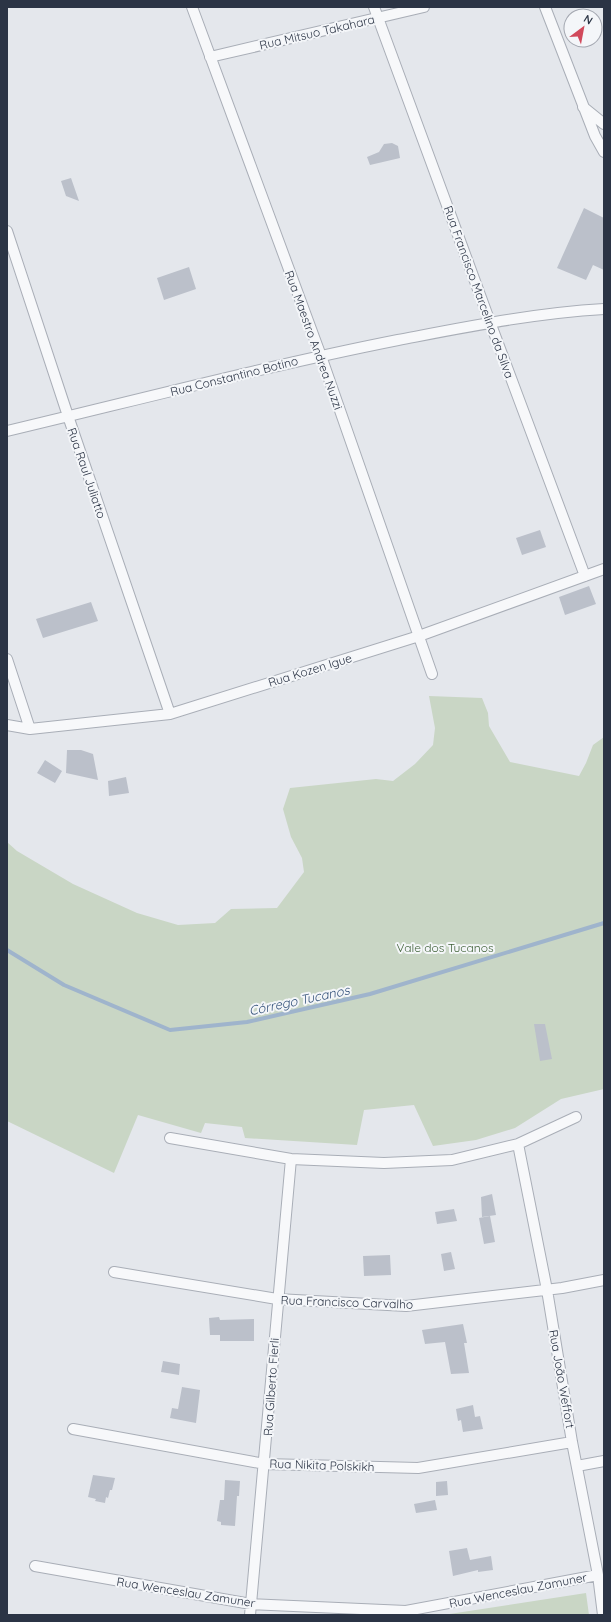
<svg xmlns="http://www.w3.org/2000/svg" width="611" height="1622" font-family="Quicksand,sans-serif">
	<style>
		.green { fill: #c9d6c5 }
		.lines { fill: none; stroke-linecap: round; stroke-linejoin: round }
		.stream { stroke: #9fb4cc; stroke-width: 4 }
		.building { fill: #bbc0ca }
		.minor-casing { stroke: #a9aeb7; stroke-width: 12 }
		.minor { stroke: #f7f8fa; stroke-width: 10 }
		.labels { text-anchor: middle; dominant-baseline: central; stroke-width: 4; stroke-linejoin: round; paint-order: stroke }
		.street-label { font-size: 12px; fill: #2b3445; stroke: #f4f6f9 }
		.park-label { font-size: 12px; fill: #3f6138; stroke: #f4f6f9 }
		.water-label { font-size: 13px; font-style: italic; fill: #34527a; stroke: #f4f6f9 }
	</style>
	<rect width="100%" height="100%" fill="#e4e7ec"/>
	<!-- green -->
	<path class="green" d="M 429,696 L 482,698 L 488,713 L 489,726 L 510,762 L 579,776 L 586,763 L 593,745 L 604,737 L 604,1089 L 561,1099 L 515,1128 L 476,1140 L 433,1146 L 414,1105 L 364,1110 L 357,1145 L 245,1138 L 242,1127 L 205,1123 L 201,1133 L 138,1115 L 114,1173 L 7,1121 L 7,842 L 17,851 L 73,884 L 137,913 L 178,925 L 215,923 L 231,909 L 277,908 L 304,872 L 302,858 L 291,837 L 283,809 L 290,788 L 376,779 L 393,781 L 415,764 L 433,745 L 435,728 Z
		M 586,1593 L 589,1615 L 443,1615 Z"/>
	<g class="lines">
		<!-- stream -->
		<path class="stream" d="M 7,950 L 64,985 L 170,1030 L 247,1022 L 370,994 L 604,923"/>
	</g>
	<!-- building -->
	<path class="building" d="M 392,143 L 398,146 L 400,158 L 370,165 L 367,157 L 379,152 L 384,144 Z
		M 71,178 L 79,201 L 66,196 L 61,181 Z
		M 584,208 L 604,218 L 604,270 L 593,265 L 586,280 L 557,268 Z
		M 189,267 L 196,289 L 164,300 L 157,278 Z
		M 540,530 L 546,547 L 522,555 L 516,538 Z
		M 589,586 L 596,604 L 565,615 L 559,597 Z
		M 91,602 L 98,621 L 43,638 L 36,619 Z
		M 67,750 L 81,750 L 93,754 L 98,780 L 66,773 Z
		M 45,760 L 62,771 L 55,783 L 37,773 Z
		M 126,777 L 129,793 L 109,796 L 108,781 Z
		M 534,1024 L 545,1024 L 552,1059 L 540,1061 Z
		M 492,1194 L 496,1215 L 482,1217 L 481,1197 Z
		M 454,1209 L 457,1221 L 437,1224 L 435,1212 Z
		M 490,1216 L 495,1242 L 484,1244 L 479,1218 Z
		M 451,1252 L 455,1269 L 444,1271 L 441,1254 Z
		M 390,1255 L 391,1275 L 364,1276 L 363,1256 Z
		M 219,1317 L 220,1320 L 254,1319 L 254,1341 L 220,1341 L 220,1335 L 210,1335 L 209,1318 Z
		M 463,1324 L 467,1343 L 464,1343 L 469,1373 L 451,1374 L 445,1342 L 425,1344 L 422,1330 Z
		M 163,1361 L 180,1364 L 179,1375 L 161,1372 Z
		M 182,1387 L 200,1390 L 196,1423 L 170,1418 L 172,1408 L 178,1409 Z
		M 473,1405 L 475,1417 L 480,1416 L 483,1429 L 463,1432 L 461,1420 L 458,1421 L 456,1409 Z
		M 93,1475 L 115,1478 L 112,1490 L 110,1490 L 108,1498 L 106,1497 L 105,1503 L 95,1501 L 96,1499 L 88,1497 Z
		M 225,1480 L 240,1481 L 239,1496 L 237,1496 L 235,1526 L 221,1525 L 221,1522 L 217,1521 L 220,1500 L 224,1500 Z
		M 447,1481 L 448,1495 L 436,1496 L 436,1482 Z
		M 435,1500 L 437,1510 L 416,1513 L 414,1504 Z
		M 467,1548 L 470,1560 L 491,1556 L 493,1570 L 478,1572 L 478,1570 L 453,1576 L 449,1551 Z"/>
	<g class="lines">
		<!-- minor casing -->
		<g class="minor-casing">
			<path id="minor" d="M 192,7 L 321,356 L 432,674
				M 374,7 L 490,322 L 585,576
				M 545,7 L 595,136 L 604,152
				M 210,57 L 424,7
				M 583,107 L 604,124
				M 7,231 L 68,416 L 170,714
				M 7,431 C 137,400 267,366 398,340 C 466,327 534,313 604,309
				M 7,659 L 30,729
				M 7,725 L 30,729 L 170,714 L 419,636 L 604,569
				M 170,1138 L 291,1159 L 384,1163 L 452,1160 L 518,1144 L 576,1117
				M 518,1144 L 547,1290 L 572,1442 L 598,1575 L 603,1615
				M 114,1272 L 277,1299 L 406,1306 L 562,1288 L 604,1280
				M 73,1429 L 265,1464 L 418,1468 L 572,1442
				M 577,1466 L 604,1461
				M 35,1566 L 251,1604 L 406,1611 L 598,1575
				M 250,1615 C 265,1463 276,1311 291,1159"/>
		</g>
		<!-- minor -->
		<use href="#minor" class="minor"/>
	</g>
	<g class="labels">
		<!-- street labels -->
		<g class="street-label">
			<text transform="translate(317 32) rotate(-13)">Rua Mitsuo Takahara</text>
			<text transform="translate(479 292) rotate(70)">Rua Francisco Marcelino da Silva</text>
			<text transform="translate(314 340) rotate(70)">Rua Maestro Andrea Nuzzi</text>
			<text transform="translate(234 376) rotate(-14)">Rua Constantino Botino</text>
			<text transform="translate(87 473) rotate(71)">Rua Raul Juliatto</text>
			<text transform="translate(310 670) rotate(-17)">Rua Kozen Igue</text>
			<text transform="translate(347 1302) rotate(2)">Rua Francisco Carvalho</text>
			<text transform="translate(562 1379) rotate(80)">Rua João Weffort</text>
			<text transform="translate(271 1387) rotate(-86)">Rua Gilberto Fierli</text>
			<text transform="translate(322 1465) rotate(2)">Rua Nikita Polskikh</text>
			<text transform="translate(518 1590) rotate(-11)">Rua Wenceslau Zamuner</text>
			<text transform="translate(186 1592) rotate(9)">Rua Wenceslau Zamuner</text>
		</g>
		<!-- park labels -->
		<g class="park-label">
			<text x="445" y="947">Vale dos Tucanos</text>
		</g>
		<!-- water labels -->
		<g class="water-label">
			<text transform="translate(299 1000) rotate(-12)">Córrego Tucanos</text>
		</g>
	</g>
	<!-- border -->
	<rect width="611" height="1622" fill="none" stroke="#2b3445" stroke-width="16"/>
	<!-- north arrow -->
	<g transform="translate(583 28) rotate(32)"><circle r="19" fill="#f4f6f9" stroke="#a4a8b1"/>
	<path d="M0-3L7 15L0 10L-7 15Z" fill="#d1495b"/>
	<text y="-6" font-size="11" font-weight="bold" text-anchor="middle" fill="#2b3445">N</text>
	</g>
</svg>
